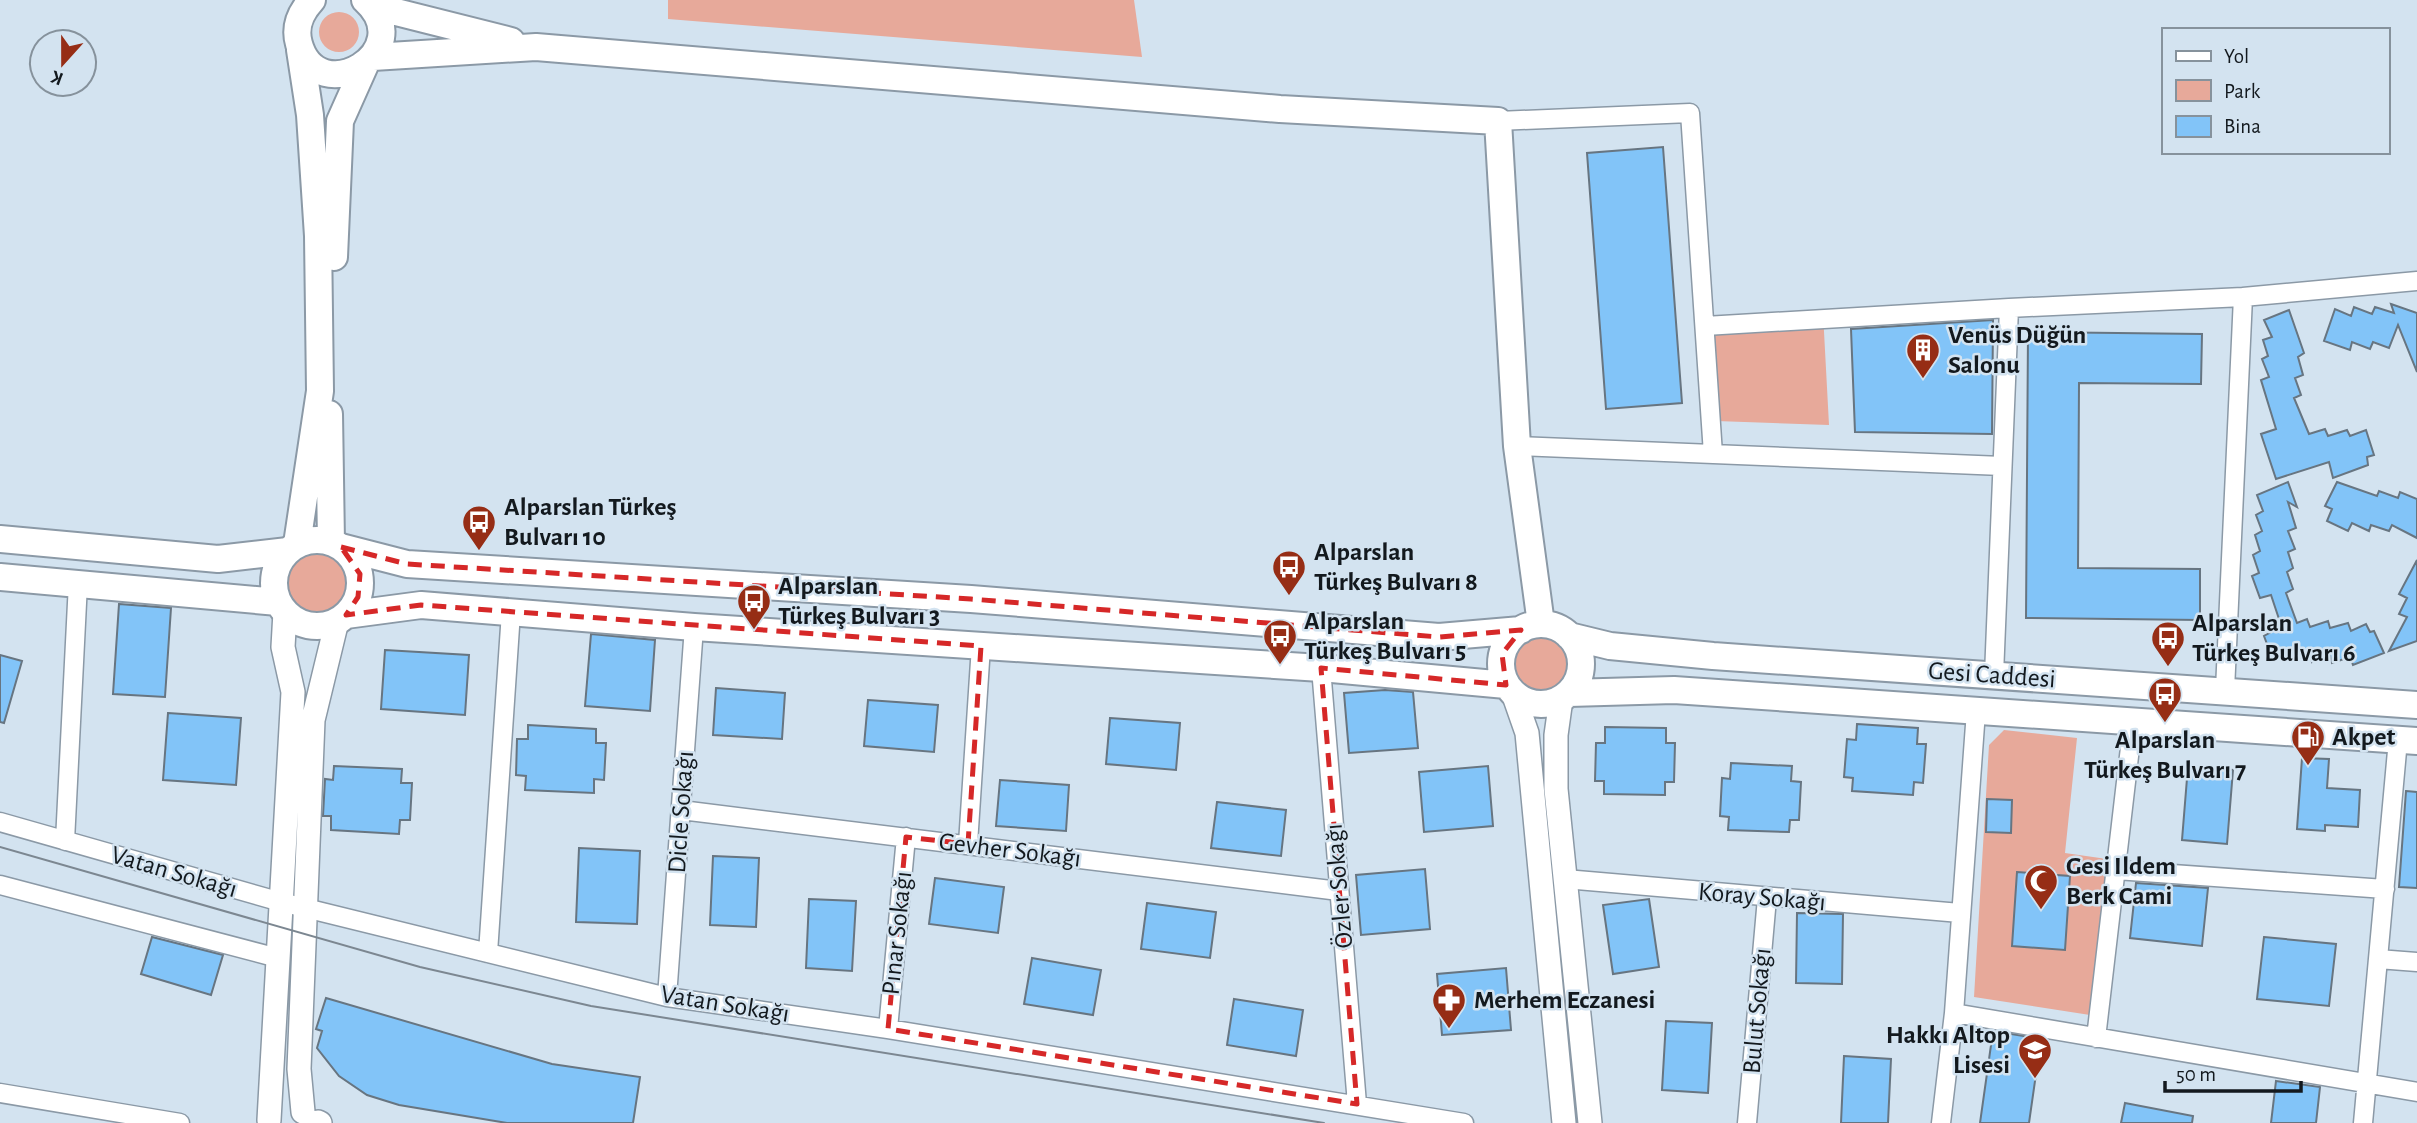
<svg xmlns="http://www.w3.org/2000/svg" width="2417" height="1123" font-family="'Alegreya Sans',sans-serif">
	<style>
		.green { fill: #e7a99a }
		.building { fill: #82c4f8; stroke: #677581; stroke-width: 2 }
		.lines { fill: none; stroke-linecap: round; stroke-linejoin: round }
		.minor-casing { stroke: #8b99a6; stroke-width: 21 }
		.tertiary-casing { stroke: #8b99a6; stroke-width: 26 }
		.secondary-casing { stroke: #8b99a6; stroke-width: 30 }
		.minor { stroke: #fff; stroke-width: 18 }
		.tertiary { stroke: #fff; stroke-width: 23 }
		.secondary { stroke: #fff; stroke-width: 26 }
		.tram { stroke: #7c8791; stroke-width: 2 }
		.marked { fill: none; stroke: #d62828; stroke-width: 5; stroke-dasharray: 14 9; stroke-linejoin: round }
		.labels { text-anchor: middle; dominant-baseline: central; stroke-width: 5; stroke-linejoin: round; paint-order: stroke }
		.poi-label { font-size: 26px; font-weight: bold; fill: #13191e; stroke: #d3e3f0; text-anchor: start }
		.street-label { font-size: 26px; fill: #13191e; stroke: #d3e3f0 }
	</style>
	<rect width="100%" height="100%" fill="#d3e3f0"/>
	<!-- green -->
	<path class="green" d="M 668,0 L 1134,0 L 1142,57 L 668,19 Z
		M319 32a20 20 0 1 1 40 0a20 20 0 1 1-40 0Z
		M 1823,313 L 1829,425 L 1716,421 L 1708,318 Z
		M288 583a29 29 0 1 1 58 0a29 29 0 1 1-58 0Z
		M1513 664a28 28 0 1 1 56 0a28 28 0 1 1-56 0Z
		M 2004,730 L 2077,738 L 2065,853 L 2107,859 L 2090,1015 L 1974,997 L 1989,745 Z"/>
	<!-- building -->
	<path class="building" d="M 1663,147 L 1682,403 L 1606,409 L 1587,153 Z
		M 2391,304 L 2417,313 L 2417,372 L 2398,325 L 2389,348 L 2373,342 L 2370,349 L 2352,342 L 2350,350 L 2324,341 L 2335,309 L 2351,316 L 2354,307 L 2372,314 L 2375,307 L 2394,313 Z
		M 2289,310 L 2304,353 L 2298,357 L 2303,375 L 2295,378 L 2301,395 L 2294,398 L 2309,434 L 2325,429 L 2328,436 L 2347,430 L 2350,436 L 2366,430 L 2374,455 L 2367,457 L 2368,465 L 2333,478 L 2329,462 L 2276,479 L 2261,434 L 2276,429 L 2261,380 L 2269,377 L 2262,359 L 2268,356 L 2263,340 L 2272,337 L 2264,320 Z
		M 1993,320 L 1992,434 L 1855,432 L 1851,329 Z
		M 2028,332 L 2202,334 L 2201,384 L 2079,383 L 2078,568 L 2200,569 L 2200,620 L 2026,618 Z
		M 2288,482 L 2297,507 L 2288,502 L 2296,528 L 2288,531 L 2295,549 L 2288,552 L 2293,568 L 2287,572 L 2293,589 L 2286,593 L 2297,623 L 2307,619 L 2310,627 L 2328,621 L 2330,628 L 2348,623 L 2351,631 L 2366,624 L 2370,632 L 2374,631 L 2384,653 L 2353,665 L 2350,657 L 2332,663 L 2330,655 L 2312,662 L 2311,655 L 2291,660 L 2288,653 L 2273,660 L 2264,636 L 2271,632 L 2269,625 L 2280,622 L 2271,595 L 2260,598 L 2252,576 L 2259,573 L 2253,555 L 2260,551 L 2255,535 L 2262,531 L 2256,515 L 2263,511 L 2257,495 Z
		M 2337,482 L 2377,496 L 2379,491 L 2398,498 L 2400,492 L 2417,499 L 2417,538 L 2392,525 L 2389,531 L 2371,525 L 2369,531 L 2352,523 L 2348,531 L 2327,521 L 2332,509 L 2325,506 Z
		M 2417,560 L 2417,641 L 2389,651 L 2407,617 L 2399,614 L 2407,598 L 2399,594 Z
		M 119,604 L 171,608 L 165,697 L 113,694 Z
		M 591,634 L 655,640 L 650,711 L 585,706 Z
		M 385,650 L 469,655 L 465,715 L 381,709 Z
		M 0,655 L 22,661 L 4,723 L 0,722 Z
		M 716,688 L 785,693 L 782,739 L 713,735 Z
		M 1385,690 L 1413,692 L 1418,748 L 1349,753 L 1344,693 Z
		M 868,700 L 938,705 L 934,752 L 864,746 Z
		M 168,713 L 241,718 L 236,785 L 163,780 Z
		M 1110,718 L 1180,723 L 1176,770 L 1106,764 Z
		M 1857,724 L 1918,728 L 1917,744 L 1926,744 L 1923,783 L 1914,782 L 1913,795 L 1852,791 L 1853,778 L 1844,777 L 1847,739 L 1856,740 Z
		M 528,725 L 596,729 L 596,743 L 606,743 L 604,780 L 594,779 L 594,793 L 525,790 L 526,776 L 516,775 L 517,739 L 528,739 Z
		M 1605,727 L 1666,728 L 1666,743 L 1675,743 L 1674,782 L 1665,782 L 1665,795 L 1604,794 L 1604,781 L 1595,781 L 1596,743 L 1605,743 Z
		M 2302,758 L 2329,759 L 2327,788 L 2360,790 L 2358,827 L 2325,825 L 2325,831 L 2297,829 Z
		M 1731,763 L 1792,766 L 1791,781 L 1801,782 L 1799,820 L 1790,820 L 1789,832 L 1728,830 L 1729,817 L 1720,816 L 1722,778 L 1730,779 Z
		M 334,766 L 402,769 L 401,783 L 412,783 L 410,820 L 400,820 L 399,834 L 331,830 L 331,816 L 323,816 L 325,779 L 333,780 Z
		M 1488,766 L 1493,826 L 1424,832 L 1419,772 Z
		M 2188,766 L 2233,770 L 2227,844 L 2182,840 Z
		M 1000,780 L 1069,785 L 1066,831 L 996,826 Z
		M 2406,791 L 2417,792 L 2417,888 L 2399,887 Z
		M 1987,799 L 2012,800 L 2011,833 L 1986,832 Z
		M 1217,802 L 1286,810 L 1281,856 L 1211,848 Z
		M 579,848 L 640,851 L 637,924 L 576,922 Z
		M 713,856 L 759,858 L 756,927 L 710,925 Z
		M 1425,869 L 1430,929 L 1361,935 L 1356,875 Z
		M 2017,872 L 2070,876 L 2065,950 L 2012,946 Z
		M 935,878 L 1004,887 L 998,933 L 929,924 Z
		M 2136,883 L 2208,888 L 2202,946 L 2130,938 Z
		M 809,899 L 856,901 L 852,971 L 806,968 Z
		M 1649,899 L 1659,967 L 1613,974 L 1603,905 Z
		M 1147,903 L 1216,912 L 1210,958 L 1141,949 Z
		M 1797,913 L 1843,914 L 1842,984 L 1796,983 Z
		M 152,937 L 223,955 L 211,995 L 141,974 Z
		M 2264,937 L 2336,944 L 2329,1006 L 2257,999 Z
		M 1032,958 L 1101,970 L 1093,1015 L 1024,1004 Z
		M 1506,968 L 1511,1030 L 1442,1035 L 1437,974 Z
		M 326,998 L 552,1064 L 640,1077 L 633,1123 L 507,1123 L 399,1105 L 367,1095 L 339,1076 L 317,1048 L 322,1031 L 316,1029 Z
		M 1234,999 L 1303,1010 L 1296,1056 L 1227,1045 Z
		M 1666,1021 L 1712,1023 L 1708,1093 L 1662,1090 Z
		M 1993,1031 L 2041,1039 L 2029,1123 L 1980,1123 Z
		M 1844,1056 L 1891,1059 L 1888,1123 L 1841,1123 Z
		M 2276,1081 L 2320,1087 L 2316,1123 L 2271,1123 Z
		M 2125,1103 L 2193,1116 L 2192,1123 L 2121,1123 Z"/>
	<g class="lines">
		<!-- minor casing -->
		<g class="minor-casing">
			<path id="minor" d="M 1498,121 L 1690,113 L 1713,454
				M 1705,326 L 2009,308
				M 1517,446 L 2002,466
				M 1321,668 L 1357,1104
				M 1994,675 L 2009,308 L 2243,297
				M 2225,690 L 2243,297 L 2417,281
				M 681,810 L 1339,891
				M 0,822 L 281,902 L 667,997 L 888,1029 L 1464,1123
				M 65,841 L 78,583
				M 968,844 L 981,646
				M 2116,870 L 2385,889
				M 1565,879 L 1960,913
				M 0,885 L 278,958
				M 488,953 L 511,612
				M 2378,959 L 2417,962
				M 667,997 L 694,627
				M 1954,1013 L 2417,1092
				M 888,1029 L 906,837
				M 2096,1038 L 2133,722
				M 0,1093 L 180,1123
				M 1747,1123 L 1767,898
				M 1941,1123 L 1954,1013 L 1976,711
				M 2363,1123 L 2398,740"/>
		</g>
		<!-- tertiary casing -->
		<g class="tertiary-casing">
			<path id="tertiary" d="M 1513,693 L 1527,733 L 1564,1123
				M 1561,699 L 1556,735 L 1556,789 L 1590,1123
				M 303,1112 L 299,1069 L 313,720 L 337,621
				M 269,1120 L 293,692 L 283,647 L 285,612
				M 318,1122 L 320,1123"/>
		</g>
		<!-- secondary casing -->
		<g class="secondary-casing">
			<path id="secondary" d="M 312,0 C 300,13 294,27 299,44 C 318,112 421,51 365,0
				M 372,6 L 511,41
				M 373,57 L 536,47 L 1280,109 L 1498,121 L 1517,446 L 1541,624
				M 334,257 L 340,121 L 365,65
				M 329,414 L 331,542
				M 0,539 L 218,559 L 288,551
				M274 583a43 43 0 1 1 86 0a43 43 0 1 1-86 0Z
				M 297,544 L 320,391 L 318,236 L 310,115 L 300,50
				M 341,547 L 407,564 L 971,599 L 1439,637 L 1521,630
				M 0,577 L 278,602
				M 346,615 L 421,605 L 694,627 L 1321,668 L 1506,685
				M1501 664a40 40 0 1 1 80 0a40 40 0 1 1-80 0Z
				M 1569,636 L 1610,646 L 1713,656 L 2417,705
				M 1569,693 L 1674,690 L 2417,741"/>
		</g>
		<!-- minor -->
		<use href="#minor" class="minor"/>
		<!-- tertiary -->
		<use href="#tertiary" class="tertiary"/>
		<!-- secondary -->
		<use href="#secondary" class="secondary"/>
		<!-- tram -->
		<path class="tram" d="M 0,847 L 420,967 L 591,1006 L 1324,1123"/>
	</g>
	<!-- marked area -->
	<path class="marked" d="M 341,547 L 407,564 L 971,599 L 1439,637 L 1521,630 L 1502,654 L 1506,685 L 1321,668 L 1357,1104 L 888,1029 L 906,837 L 968,844 L 981,646 L 421,605 L 346,615 L 358,597 L 360,574 Z"/>
	<!-- icons -->
	<defs>
		<g id="building-pin" transform="scale(1.75)"><path d="M0 17L-7.5 6A9.5 9.5 0 1 1 7.5 6Z" fill="#962d15" stroke="#d3e3f0"/><path d="M-4-6H4V6H1V3H-1V6H-4ZM-2.5-4.3h1.7v1.8h-1.7ZM.8-4.3h1.7v1.8H.8ZM-2.5-1h1.7V.8h-1.7ZM.8-1h1.7V.8H.8Z" fill="#fff"/></g>
		<g id="bus-pin" transform="scale(1.75)"><path d="M0 17L-7.5 6A9.5 9.5 0 1 1 7.5 6Z" fill="#962d15" stroke="#d3e3f0"/><path d="M-5-6H5V4H4V6H2V4H-2V6H-4V4H-5ZM-3.5-4V0h7V-4ZM-3.5 1.2v1.5H-2V1.2ZM2 1.2v1.5H3.5V1.2Z" fill="#fff"/></g>
		<g id="fuel-pin" transform="scale(1.75)"><path d="M0 17L-7.5 6A9.5 9.5 0 1 1 7.5 6Z" fill="#962d15" stroke="#d3e3f0"/><path d="M-5.5-6h7V0h2V4h1.3V-2.5L3-4.5l.8-.8L6-3V5H2.5V1h-1V6h-7ZM-4.2-4.7v3.2H.2V-4.7Z" fill="#fff"/></g>
		<g id="mosque-pin" transform="scale(1.75)"><path d="M0 17L-7.5 6A9.5 9.5 0 1 1 7.5 6Z" fill="#962d15" stroke="#d3e3f0"/><path d="M3.5-4.9A6 6 0 1 0 3.5 4.9A5 5 0 1 1 3.5-4.9Z" fill="#fff"/></g>
		<g id="pharmacy-pin" transform="scale(1.75)"><path d="M0 17L-7.5 6A9.5 9.5 0 1 1 7.5 6Z" fill="#962d15" stroke="#d3e3f0"/><path d="M-2-6h4v4h4v4h-4v4h-4v-4h-4v-4h4Z" fill="#fff"/></g>
		<g id="school-pin" transform="scale(1.75)"><path d="M0 17L-7.5 6A9.5 9.5 0 1 1 7.5 6Z" fill="#962d15" stroke="#d3e3f0"/><path d="M0-5L7-2L0 1L-7-2ZM-4 1L0 2.5L4 1V4Q0 6-4 4Z" fill="#fff"/></g>
	</defs>
	<g fill-rule="evenodd">
		<use href="#building-pin" x="1923" y="350"/>
		<use href="#bus-pin" x="479" y="522"/>
		<use href="#bus-pin" x="1289" y="567"/>
		<use href="#bus-pin" x="754" y="601"/>
		<use href="#bus-pin" x="1280" y="636"/>
		<use href="#bus-pin" x="2168" y="638"/>
		<use href="#bus-pin" x="2165" y="694"/>
		<use href="#fuel-pin" x="2308" y="737"/>
		<use href="#mosque-pin" x="2041" y="881"/>
		<use href="#pharmacy-pin" x="1449" y="1000"/>
		<use href="#school-pin" x="2035" y="1050"/>
	</g>
	<g class="labels">
		<!-- poi labels -->
		<g class="poi-label">
			<text x="1948" y="335">Venüs Düğün<tspan x="1948" dy="30">Salonu</tspan></text>
			<text x="504" y="507">Alparslan Türkeş<tspan x="504" dy="30">Bulvarı 10</tspan></text>
			<text x="1314" y="552">Alparslan<tspan x="1314" dy="30">Türkeş Bulvarı 8</tspan></text>
			<text x="778" y="586">Alparslan<tspan x="778" dy="30">Türkeş Bulvarı 3</tspan></text>
			<text x="1304" y="621">Alparslan<tspan x="1304" dy="30">Türkeş Bulvarı 5</tspan></text>
			<text x="2192" y="623">Alparslan<tspan x="2192" dy="30">Türkeş Bulvarı 6</tspan></text>
			<text x="2332" y="737">Akpet</text>
			<text x="2165" y="740" text-anchor="middle">Alparslan<tspan x="2165" dy="30">Türkeş Bulvarı 7</tspan></text>
			<text x="2066" y="866">Gesi Ildem<tspan x="2066" dy="30">Berk Cami</tspan></text>
			<text x="1474" y="1000">Merhem Eczanesi</text>
			<text x="2010" y="1035" text-anchor="end">Hakkı Altop<tspan x="2010" dy="30">Lisesi</tspan></text>
		</g>
		<!-- street labels -->
		<g class="street-label">
			<text transform="translate(1992 675) rotate(4)">Gesi Caddesi</text>
			<text transform="translate(681 812) rotate(-86)">Dicle Sokağı</text>
			<text transform="translate(1010 850) rotate(7)">Gevher Sokağı</text>
			<text transform="translate(174 872) rotate(16)">Vatan Sokağı</text>
			<text transform="translate(1339 886) rotate(-95)">Özler Sokağı</text>
			<text transform="translate(1762 897) rotate(5)">Koray Sokağı</text>
			<text transform="translate(897 933) rotate(-84)">Pınar Sokağı</text>
			<text transform="translate(725 1004) rotate(9)">Vatan Sokağı</text>
			<text transform="translate(1757 1011) rotate(-85)">Bulut Sokağı</text>
		</g>
	</g>
	<!-- legend -->
	<rect x="2162" y="28" width="228" height="126" fill="#d3e3f0" stroke="#86929c" stroke-width="2"/>
	<rect x="2176" y="51" width="35" height="10" fill="#ffffff" stroke="#86929c" stroke-width="2"/>
	<text x="2224" y="63" font-size="21" fill="#13191e">Yol</text>
	<rect x="2176" y="80" width="35" height="21" fill="#e7a99a" stroke="#86929c" stroke-width="2"/>
	<text x="2224" y="98" font-size="21" fill="#13191e">Park</text>
	<rect x="2176" y="116" width="35" height="21" fill="#82c4f8" stroke="#86929c" stroke-width="2"/>
	<text x="2224" y="133" font-size="21" fill="#13191e">Bina</text>
	<!-- north arrow -->
	<g transform="translate(63 63) rotate(201)"><circle r="33" fill="#d3e3f0" stroke="#86929c" stroke-width="2"/>
	<path d="M0-5L12 26L0 18L-12 26Z" fill="#962d15"/>
	<text y="-10" font-size="19" font-weight="bold" text-anchor="middle" fill="#13191e">K</text>
	</g>
	<!-- scale -->
	<path d="M2165 1081v10h136v-10" fill="none" stroke="#13191e" stroke-width="3.5"/>
	<text x="2176" y="1081" font-size="21" fill="#13191e" stroke="#d3e3f0" stroke-width="5" paint-order="stroke">50 m</text>
</svg>
